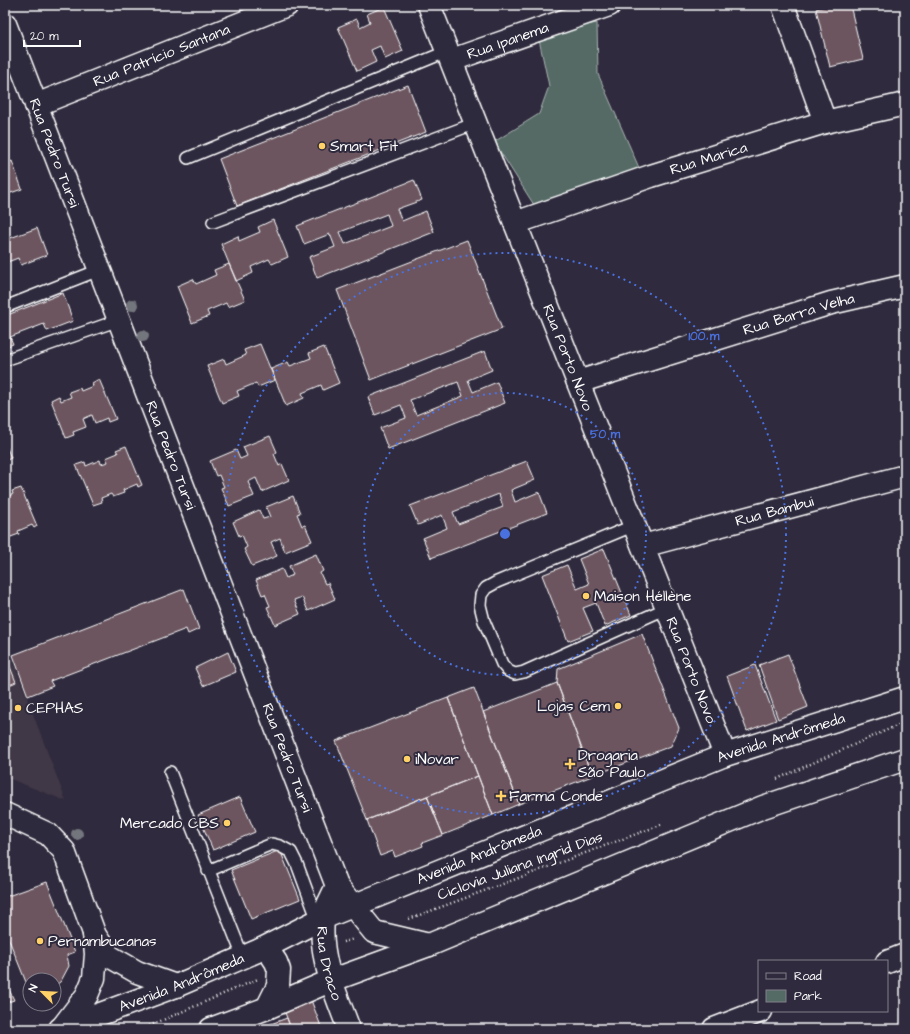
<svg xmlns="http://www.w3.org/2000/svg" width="910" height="1034" font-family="'Architects Daughter',sans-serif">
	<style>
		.built { fill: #413747 }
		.green { fill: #546a65; stroke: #aab4b2 }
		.building { fill: #6c555f; stroke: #fff; fill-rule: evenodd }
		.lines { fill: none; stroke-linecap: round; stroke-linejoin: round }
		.lane-casing { stroke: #fff; stroke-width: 14 }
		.street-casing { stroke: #fff; stroke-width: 25 }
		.secondary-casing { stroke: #fff; stroke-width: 25 }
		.path { stroke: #fff; stroke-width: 2.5; stroke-dasharray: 1 3; stroke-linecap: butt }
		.lane { stroke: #2f2a3d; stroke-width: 11 }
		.street { stroke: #2f2a3d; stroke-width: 22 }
		.secondary { stroke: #2f2a3d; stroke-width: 22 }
		.tree { fill: #73767d }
		.ring { fill: none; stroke: #4a71e0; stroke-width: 2; stroke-dasharray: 2 4 }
		.poi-dot { fill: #ffd166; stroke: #2f2a3d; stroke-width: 1.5 }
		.labels { text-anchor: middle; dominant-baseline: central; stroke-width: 4; stroke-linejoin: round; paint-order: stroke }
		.street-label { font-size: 15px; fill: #fff; stroke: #2f2a3d }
		.poi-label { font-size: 15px; fill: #fff; stroke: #2f2a3d; text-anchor: start }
		.centre { fill: #4a71e0; stroke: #2f2a3d; stroke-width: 2 }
		.ring-label { font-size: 12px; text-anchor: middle; font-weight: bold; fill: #4a71e0; stroke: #2f2a3d; stroke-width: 4; stroke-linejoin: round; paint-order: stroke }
	</style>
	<rect width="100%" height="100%" fill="#2f2a3d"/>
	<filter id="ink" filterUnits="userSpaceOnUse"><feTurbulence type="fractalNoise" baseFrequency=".025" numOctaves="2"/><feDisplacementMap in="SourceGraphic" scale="8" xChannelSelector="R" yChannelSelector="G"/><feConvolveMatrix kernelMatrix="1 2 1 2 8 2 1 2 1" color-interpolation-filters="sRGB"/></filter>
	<g filter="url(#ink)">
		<!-- built -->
		<path class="built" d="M 5,640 L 66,801 L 5,777 Z"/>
		<!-- green -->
		<path class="green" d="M 597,23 L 598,74 L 640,170 L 536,208 L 494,142 L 539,114 L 549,86 L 538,35 Z"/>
		<!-- building -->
		<path class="building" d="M 241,5 L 269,5 L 244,14 Z
			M 832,5 L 850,5 L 863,59 L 830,67 L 816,9 Z
			M 384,7 L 403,51 L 385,59 L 380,46 L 371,50 L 376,62 L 357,71 L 338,27 L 357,19 L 360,27 L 370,22 L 367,14 Z
			M 408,85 L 426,132 L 237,206 L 219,159 Z
			M 12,161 L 22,189 L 5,195 L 5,164 Z
			M 414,180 L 422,200 L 397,209 L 402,221 L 426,211 L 434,232 L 317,278 L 309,257 L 335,247 L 330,234 L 304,244 L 297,226 ZM 387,214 L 391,226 L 345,244 L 340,232 Z
			M 273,220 L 288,257 L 272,264 L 269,259 L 251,267 L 253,273 L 236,281 L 221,244 L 238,236 L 239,241 L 260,232 L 258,227 Z
			M 37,228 L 47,255 L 21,265 L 18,258 L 5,263 L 5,240 Z
			M 467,240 L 502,329 L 371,380 L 337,290 Z
			M 229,264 L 245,300 L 228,307 L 226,303 L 207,311 L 209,316 L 192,323 L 177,286 L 193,279 L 196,284 L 216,275 L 214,270 Z
			M 63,293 L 73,321 L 47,331 L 44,324 L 10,337 L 13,344 L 5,347 L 5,316 Z
			M 260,344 L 275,380 L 258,387 L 256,383 L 237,391 L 239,396 L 222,403 L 207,366 L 224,359 L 226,364 L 246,355 L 244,350 Z
			M 324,347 L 339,383 L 323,390 L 321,385 L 302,393 L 304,398 L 286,406 L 271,369 L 288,362 L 290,366 L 311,358 L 309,353 Z
			M 485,351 L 492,370 L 468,380 L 473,392 L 497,382 L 505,403 L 388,449 L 380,428 L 406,418 L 401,405 L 375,415 L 368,397 ZM 458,382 L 463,396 L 416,415 L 410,400 Z
			M 99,379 L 116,419 L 108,422 L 107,418 L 95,423 L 92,415 L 83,419 L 86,427 L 73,432 L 74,435 L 66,438 L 51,400 L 59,396 L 61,401 L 71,397 L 69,392 L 80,388 L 81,391 L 93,386 L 92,383 Z
			M 270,436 L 277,452 L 274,454 L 279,466 L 282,464 L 289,480 L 262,492 L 256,478 L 248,482 L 254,496 L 229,506 L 221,488 L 224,487 L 219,475 L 216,476 L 210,461 L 236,450 L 240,459 L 247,456 L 243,447 Z
			M 5,443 L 11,458 L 5,461 Z
			M 126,446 L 142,485 L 138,487 L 137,484 L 123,490 L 124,493 L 113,497 L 111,494 L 101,498 L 102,502 L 93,505 L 76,465 L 85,462 L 86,466 L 100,460 L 101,464 L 108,462 L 106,458 L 118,453 L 116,450 Z
			M 527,461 L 535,480 L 511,490 L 515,502 L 539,492 L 547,513 L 431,558 L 423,538 L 447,528 L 442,515 L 418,525 L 410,506 ZM 499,494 L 503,507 L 458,524 L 453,512 Z
			M 21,488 L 37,526 L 34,528 L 32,525 L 18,531 L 19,534 L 8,538 L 7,535 L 5,536 L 5,498 L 13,494 L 12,491 Z
			M 293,496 L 300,513 L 297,514 L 302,526 L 305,525 L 312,541 L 285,552 L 280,538 L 271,542 L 277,556 L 252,566 L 244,549 L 247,547 L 242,535 L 239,536 L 233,522 L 259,510 L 263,519 L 270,517 L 266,507 Z
			M 604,549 L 631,615 L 605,626 L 596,603 L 583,608 L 593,631 L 568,641 L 542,575 L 567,565 L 577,589 L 589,584 L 579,559 Z
			M 316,554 L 323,571 L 320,573 L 325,584 L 328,583 L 335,599 L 308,611 L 302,597 L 294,600 L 300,614 L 275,625 L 267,607 L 270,606 L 265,594 L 262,595 L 256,580 L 282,569 L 286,578 L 293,575 L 289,566 Z
			M 184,589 L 199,629 L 188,634 L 186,629 L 50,681 L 53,686 L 28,696 L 13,655 Z
			M 642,634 L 679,728 L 671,746 L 592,776 L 557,683 L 558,669 Z
			M 228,652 L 236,672 L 203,686 L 195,668 Z
			M 5,654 L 16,682 L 5,687 Z
			M 788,654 L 808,707 L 778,719 L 759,665 Z
			M 755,665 L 776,720 L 747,731 L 727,676 Z
			M 557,683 L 592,776 L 519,804 L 483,712 Z
			M 474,688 L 519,804 L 493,815 L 448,698 Z
			M 448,698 L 478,776 L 367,820 L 336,741 Z
			M 478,776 L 493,815 L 443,835 L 427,796 Z
			M 427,796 L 443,835 L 422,843 L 423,846 L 395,857 L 393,851 L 380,856 L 367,820 Z
			M 240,797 L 255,832 L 213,850 L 198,815 Z
			M 280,850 L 300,899 L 251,919 L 231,870 Z
			M 47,882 L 75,952 L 67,955 L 69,966 L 61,981 L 54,987 L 54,980 L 30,980 L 30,992 L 5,930 L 5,897 Z
			M 5,981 L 14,1000 L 5,1003 Z
			M 311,1000 L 322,1029 L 291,1029 L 284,1010 Z
			M 287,1018 L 291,1029 L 260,1029 L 260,1028 Z"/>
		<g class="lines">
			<!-- lane casing -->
			<g class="lane-casing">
				<path id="lane" d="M 188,158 L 448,51
					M 213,222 L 476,123
					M 5,307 L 99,270
					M 5,360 L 119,320
					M 635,525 L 497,582 L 486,588 L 481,595 L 480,605 L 484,621 L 502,664 L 508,671 L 515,674 L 524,672 L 667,608
					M 170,772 L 243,957
					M 208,871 L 262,848 L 272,844 L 280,846 L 291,852 L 297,864 L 318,921"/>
			</g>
			<!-- street casing -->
			<g class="street-casing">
				<g id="street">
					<path id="s1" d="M 429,5 L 725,755"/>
					<path d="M 783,5 L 825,122"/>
					<path id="s2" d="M 5,24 L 337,886 L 374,932 L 429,945"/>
					<path id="s3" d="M 452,60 L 609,5"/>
					<path id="s4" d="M 36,105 L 287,5"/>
					<path id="s5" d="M 515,223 L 651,176 L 825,122 L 905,104"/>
					<path id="s6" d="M 578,382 L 831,303 L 905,286"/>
					<path id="s7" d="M 643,546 L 905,476"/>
					<path d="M 5,814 L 48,834 L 64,851 L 94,933 L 96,954 L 94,978 L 87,995 L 61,1029"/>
					<path id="s8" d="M 337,886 C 333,895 324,910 323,920 C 319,958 336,994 349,1029"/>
					<path d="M 94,934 L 109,956 L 137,972 L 176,986"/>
					<path d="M 887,962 L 905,955"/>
					<path d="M 714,1029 L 761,1011"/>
				</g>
			</g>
			<!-- secondary casing -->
			<g class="secondary-casing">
				<g id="secondary">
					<path d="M 262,949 L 270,953 L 276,962 L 279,970 L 278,986 L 267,1008"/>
					<path id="s9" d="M 60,1029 L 176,986 L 262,949 L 323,918 L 725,755 L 905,698"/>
					<path d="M 211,1029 L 267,1008 L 330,981 L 429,945 L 763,807 L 905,759"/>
				</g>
			</g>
			<!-- path -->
			<path class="path" d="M 777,779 L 905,722
				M 409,919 L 663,824
				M 343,942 L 354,939
				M 142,1029 L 258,979"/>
			<!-- lane -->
			<use href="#lane" class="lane"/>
			<!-- street -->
			<use href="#street" class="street"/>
			<!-- secondary -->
			<use href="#secondary" class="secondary"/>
		</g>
		<!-- trees -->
		<g class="tree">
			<circle cx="132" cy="305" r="6"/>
			<circle cx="143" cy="336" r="6"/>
			<circle cx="77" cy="834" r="6"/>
		</g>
	</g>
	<!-- distance rings -->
	<g class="ring">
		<circle cx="505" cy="534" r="141"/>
		<circle cx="505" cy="534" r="281"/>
	</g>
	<!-- markers -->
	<g class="poi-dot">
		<circle cx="322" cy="146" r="4"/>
		<circle cx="586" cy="596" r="4"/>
		<circle cx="618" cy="706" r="4"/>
		<circle cx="18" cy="708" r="4"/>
		<circle cx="407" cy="759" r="4"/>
		<path d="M568 758h4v4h4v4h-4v4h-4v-4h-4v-4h4z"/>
		<path d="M499 790h4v4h4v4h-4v4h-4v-4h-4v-4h4z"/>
		<circle cx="227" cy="823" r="4"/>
		<circle cx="40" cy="941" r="4"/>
	</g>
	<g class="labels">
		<!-- street labels -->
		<g class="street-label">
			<text stroke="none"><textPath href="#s3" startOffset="59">Rua Ipanema</textPath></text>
			<text stroke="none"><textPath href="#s4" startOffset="135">Rua Patrício Santana</textPath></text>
			<text stroke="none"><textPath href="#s2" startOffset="138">Rua Pedro Tursi</textPath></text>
			<text stroke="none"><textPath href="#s5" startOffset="204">Rua Marica</textPath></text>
			<text stroke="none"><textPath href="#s6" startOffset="231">Rua Barra Velha</textPath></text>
			<text stroke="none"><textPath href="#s1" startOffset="379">Rua Porto Novo</textPath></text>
			<text stroke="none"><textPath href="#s2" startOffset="462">Rua Pedro Tursi</textPath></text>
			<text stroke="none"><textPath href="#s7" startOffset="136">Rua Bambui</textPath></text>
			<text stroke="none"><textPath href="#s1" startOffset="715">Rua Porto Novo</textPath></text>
			<text stroke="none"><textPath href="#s9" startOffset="778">Avenida Andrômeda</textPath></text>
			<text stroke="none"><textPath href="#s2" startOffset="786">Rua Pedro Tursi</textPath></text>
			<text stroke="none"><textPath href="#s9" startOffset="454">Avenida Andrômeda</textPath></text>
			<text transform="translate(520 866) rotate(-20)">Ciclovia Juliana Ingrid Dias</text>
			<text stroke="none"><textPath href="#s8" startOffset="81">Rua Draco</textPath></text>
			<text stroke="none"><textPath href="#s9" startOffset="130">Avenida Andrômeda</textPath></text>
		</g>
		<!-- poi labels -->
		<g class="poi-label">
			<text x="330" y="146">Smart Fit</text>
			<text x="594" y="596">Maison Héllène</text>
			<text x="610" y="706" text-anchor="end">Lojas Cem</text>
			<text x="26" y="708">CEPHAS</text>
			<text x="578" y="755">Drogaria<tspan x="578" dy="17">São Paulo</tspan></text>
			<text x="415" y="759">iNovar</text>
			<text x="509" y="796">Farma Conde</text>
			<text x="219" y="823" text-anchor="end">Mercado CBS</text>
			<text x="48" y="941">Pernambucanas</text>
		</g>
	</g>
	<circle cx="505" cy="534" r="6" class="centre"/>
	<g class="ring-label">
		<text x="704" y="340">100 m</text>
		<text x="605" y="438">50 m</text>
	</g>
	<!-- margin -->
	<rect width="910" height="1034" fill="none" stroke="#2f2a3d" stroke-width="20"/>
	<rect x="10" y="10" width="890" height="1014" fill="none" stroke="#fff" stroke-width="1.5" filter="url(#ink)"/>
	<!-- legend -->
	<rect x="758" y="960" width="130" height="52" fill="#2f2a3d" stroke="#827f8b"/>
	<rect x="766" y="973" width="20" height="6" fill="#2f2a3d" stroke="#827f8b"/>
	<text x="794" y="980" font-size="12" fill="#ffffff">Road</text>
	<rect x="766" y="990" width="20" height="12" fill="#546a65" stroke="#827f8b"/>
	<text x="794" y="1000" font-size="12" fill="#ffffff">Park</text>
	<!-- north arrow -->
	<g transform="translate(42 992) rotate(294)"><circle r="19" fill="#2f2a3d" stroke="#827f8b"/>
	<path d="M0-3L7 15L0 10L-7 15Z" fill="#ffd166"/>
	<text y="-6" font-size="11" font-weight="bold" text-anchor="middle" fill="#ffffff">N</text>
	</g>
	<!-- scale -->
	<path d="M24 40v6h56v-6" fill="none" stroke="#ffffff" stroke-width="2"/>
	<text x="30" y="40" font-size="12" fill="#ffffff" stroke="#2f2a3d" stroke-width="3" paint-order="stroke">20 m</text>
</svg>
